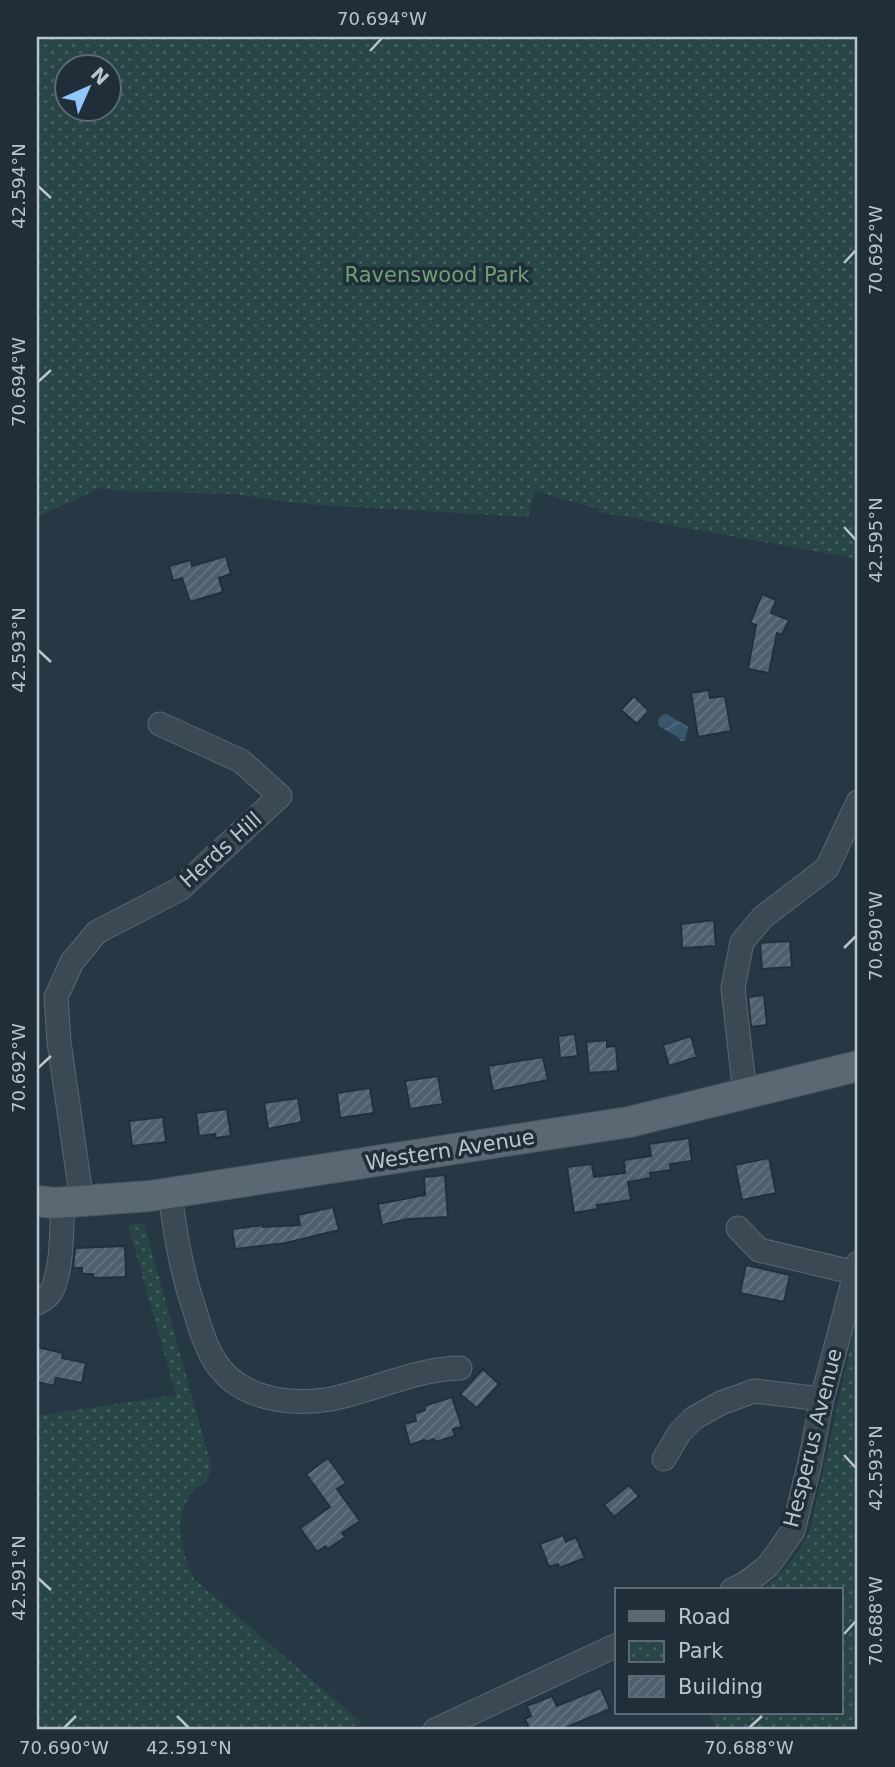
<svg xmlns="http://www.w3.org/2000/svg" width="895" height="1767" font-family="'DejaVu Sans',sans-serif">
	<style>
		.park { fill: url(#park-dots); fill-rule: evenodd }
		.water { fill: url(#water-waves) }
		.building { fill: url(#building-hatch); stroke: #22303c; stroke-width: 2 }
		.lines { fill: none; stroke-linecap: round; stroke-linejoin: round }
		.minor-casing { stroke: #5a6772; stroke-width: 25 }
		.major-casing { stroke: #485561; stroke-width: 32 }
		.minor { stroke: #3b4955; stroke-width: 23 }
		.major { stroke: #5a6874; stroke-width: 30 }
		.ticks { fill: none; stroke: #b9c4ce; stroke-width: 2.5 }
		.labels { text-anchor: middle; dominant-baseline: central; stroke-width: 7; stroke-linejoin: round; paint-order: stroke }
		.park-label { font-size: 21px; fill: #6fa074; stroke: #202e3a }
		.street-label { font-size: 21px; fill: #b9c4ce; stroke: #202e3a }
		.neatline { fill: none; stroke: #b9c4ce; stroke-width: 2.5 }
		.ticks-label { font-size: 18px; text-anchor: middle; fill: #b9c4ce }
	</style>
	<defs>
		<pattern id="park-dots" width="8" height="8" patternUnits="userSpaceOnUse" patternTransform="scale(1.75)"><rect width="8" height="8" fill="#294646"/><path d="M2 2h.1M6 6h.1" fill="none" stroke="#465f60" stroke-width="1.8" stroke-linecap="round"/></pattern>
		<pattern id="water-waves" width="16" height="10" patternUnits="userSpaceOnUse" patternTransform="scale(1.75)"><rect width="16" height="10" fill="#3a566d"/><path d="M0 5q4-4 8 0t8 0" fill="none" stroke="#546d81"/></pattern>
		<pattern id="building-hatch" width="6" height="6" patternUnits="userSpaceOnUse" patternTransform="scale(1.75)"><rect width="6" height="6" fill="#4e5f6e"/><path d="M-1 1l2-2M0 6l6-6M5 7l2-2" fill="none" stroke="#657482"/></pattern>
	</defs>
	<rect width="100%" height="100%" fill="#273845"/>
	<!-- park -->
	<path class="park" d="M 37,37 L 858,37 L 858,559 L 599,512 L 598,509 L 535,491 L 528,517 L 304,504 L 234,494 L 118,491 L 101,488 L 37,517 ZM 66,66 L 108,66 L 108,108 L 66,108 Z
		M 144,1223 L 212,1469 C 209,1474 207,1480 204,1484 C 199,1488 198,1485 194,1490 C 171,1518 181,1550 194,1579 L 362,1723 L 341,1730 L 37,1730 L 37,1416 L 176,1395 L 128,1225 Z
		M 858,1313 L 858,1729 L 717,1730 L 709,1713 L 841,1713 L 841,1590 L 760,1590 C 783,1575 802,1551 811,1526 Z"/>
	<!-- water -->
	<path class="water" d="M 667,714 L 688,727 L 685,741 L 680,741 L 679,738 L 659,726 L 658,720 L 662,715 Z"/>
	<!-- building -->
	<path class="building" d="M 226,556 L 231,574 L 219,578 L 223,592 L 190,602 L 182,578 L 173,581 L 169,566 L 191,560 L 192,566 Z
		M 762,594 L 776,600 L 771,613 L 789,620 L 782,635 L 777,633 L 769,673 L 748,669 L 756,625 L 750,623 Z
		M 709,690 L 710,698 L 725,696 L 731,731 L 698,737 L 691,693 Z
		M 634,696 L 649,711 L 637,724 L 621,710 Z
		M 714,920 L 716,946 L 682,948 L 681,924 Z
		M 790,941 L 792,967 L 762,969 L 760,943 Z
		M 764,995 L 767,1025 L 751,1027 L 748,997 Z
		M 575,1034 L 578,1056 L 560,1058 L 558,1036 Z
		M 691,1036 L 697,1057 L 669,1066 L 663,1045 Z
		M 607,1040 L 607,1047 L 616,1046 L 618,1071 L 589,1073 L 586,1042 Z
		M 543,1057 L 548,1080 L 493,1091 L 488,1066 Z
		M 438,1076 L 443,1104 L 410,1109 L 405,1081 Z
		M 370,1088 L 374,1113 L 340,1118 L 337,1093 Z
		M 298,1098 L 302,1122 L 268,1129 L 264,1103 Z
		M 227,1109 L 231,1136 L 215,1138 L 215,1134 L 199,1136 L 196,1113 Z
		M 163,1117 L 166,1142 L 132,1146 L 129,1121 Z
		M 689,1138 L 692,1161 L 670,1164 L 671,1170 L 650,1173 L 651,1178 L 628,1182 L 631,1200 L 597,1205 L 598,1209 L 574,1213 L 567,1167 L 592,1164 L 594,1177 L 625,1173 L 624,1160 L 651,1156 L 649,1144 Z
		M 769,1158 L 776,1193 L 742,1200 L 735,1165 Z
		M 445,1175 L 448,1217 L 408,1219 L 382,1225 L 378,1204 L 425,1195 L 424,1177 Z
		M 333,1207 L 339,1230 L 286,1243 L 235,1249 L 232,1229 L 263,1225 L 263,1227 L 300,1225 L 298,1215 Z
		M 125,1246 L 126,1277 L 93,1278 L 93,1274 L 82,1274 L 82,1268 L 73,1268 L 75,1248 Z
		M 746,1265 L 790,1275 L 784,1302 L 740,1293 Z
		M 37,1347 L 63,1353 L 62,1358 L 86,1363 L 82,1383 L 56,1378 L 54,1386 L 37,1382 Z
		M 483,1369 L 499,1384 L 477,1408 L 460,1394 Z
		M 452,1397 L 462,1427 L 453,1429 L 455,1436 L 435,1442 L 434,1439 L 425,1442 L 424,1440 L 410,1445 L 404,1424 L 416,1421 L 414,1414 L 425,1410 L 424,1406 Z
		M 328,1458 L 346,1483 L 337,1489 L 360,1521 L 342,1533 L 345,1537 L 328,1549 L 325,1546 L 317,1552 L 300,1528 L 330,1507 L 306,1474 Z
		M 629,1485 L 639,1496 L 614,1517 L 604,1505 Z
		M 563,1535 L 566,1542 L 576,1537 L 585,1558 L 559,1568 L 558,1564 L 549,1567 L 540,1544 Z
		M 601,1688 L 610,1709 L 560,1730 L 530,1730 L 525,1719 L 531,1716 L 527,1706 L 552,1696 L 557,1706 Z"/>
	<g class="lines">
		<!-- minor casing -->
		<g class="minor-casing">
			<path id="minor" d="M 745,1094 L 733,988 L 742,942 L 763,917 L 827,868 L 858,802
				M 170,1193 C 175,1232 181,1270 194,1308 C 199,1325 204,1342 213,1358 C 236,1399 289,1406 331,1399 C 375,1390 415,1369 460,1368
				M 82,1202 L 59,1042 L 56,997 L 72,962 L 97,932 L 180,889 L 280,796 L 241,761 L 160,724
				M 738,1228 L 759,1250 L 856,1273
				M 37,1303 C 44,1300 50,1296 53,1288 C 63,1263 61,1230 63,1203
				M 664,1459 L 680,1432 L 694,1418 L 721,1403 L 754,1391 L 822,1399
				M 732,1590 L 746,1583 L 768,1566 L 793,1531 L 810,1462 L 822,1399 L 858,1263
				M 435,1730 L 617,1645"/>
		</g>
		<!-- major casing -->
		<g class="major-casing">
			<path id="major" d="M 37,1201 L 54,1203 L 150,1196 L 629,1122 L 858,1066"/>
		</g>
		<!-- minor -->
		<use href="#minor" class="minor"/>
		<!-- major -->
		<use href="#major" class="major"/>
	</g>
	<!-- ticks -->
	<path class="ticks" d="M 370,51 L 382,38M 38,186 L 51,198M 844,263 L 856,250M 38,382 L 51,370M 844,527 L 856,540M 38,650 L 51,662M 844,948 L 856,936M 38,1068 L 51,1056M 844,1455 L 856,1468M 38,1578 L 51,1590M 844,1634 L 856,1621M 177,1716 L 189,1728M 64,1728 L 76,1716M 749,1728 L 762,1716"/>
	<g class="labels">
		<!-- park labels -->
		<g class="park-label">
			<text x="437" y="275">Ravenswood Park</text>
		</g>
		<!-- street labels -->
		<g class="street-label">
			<text transform="translate(221 850) rotate(-42)">Herds Hill</text>
			<text transform="translate(450 1150) rotate(-9)">Western Avenue</text>
			<text transform="translate(813 1438) rotate(-76)">Hesperus Avenue</text>
		</g>
	</g>
	<!-- border -->
	<rect width="895" height="1767" fill="none" stroke="#202e3a" stroke-width="77"/>
	<!-- legend -->
	<rect x="615" y="1588" width="228" height="126" fill="#202e3a" stroke="#5d6a75" stroke-width="2"/>
	<rect x="629" y="1611" width="35" height="10" fill="#5a6874" stroke="#5d6a75" stroke-width="2"/>
	<text x="678" y="1624" font-size="21" fill="#b9c4ce">Road</text>
	<rect x="629" y="1641" width="35" height="21" fill="url(#park-dots)" stroke="#5d6a75" stroke-width="2"/>
	<text x="678" y="1658" font-size="21" fill="#b9c4ce">Park</text>
	<rect x="629" y="1676" width="35" height="21" fill="url(#building-hatch)" stroke="#5d6a75" stroke-width="2"/>
	<text x="678" y="1694" font-size="21" fill="#b9c4ce">Building</text>
	<!-- north arrow -->
	<g transform="translate(88 88) rotate(45)"><circle r="33" fill="#202e3a" stroke="#5d6a75" stroke-width="2"/>
	<path d="M0-5L12 26L0 18L-12 26Z" fill="#90c7fc"/>
	<text y="-10" font-size="19" font-weight="bold" text-anchor="middle" fill="#b9c4ce">N</text>
	</g>
	<rect x="38" y="38" width="818" height="1690" class="neatline"/>
	<g class="ticks-label">
		<text x="382" y="25">70.694°W</text>
		<text transform="translate(19 186) rotate(-90)" y="6">42.594°N</text>
		<text transform="translate(876 250) rotate(-90)" y="6">70.692°W</text>
		<text transform="translate(19 382) rotate(-90)" y="6">70.694°W</text>
		<text transform="translate(876 540) rotate(-90)" y="6">42.595°N</text>
		<text transform="translate(19 650) rotate(-90)" y="6">42.593°N</text>
		<text transform="translate(876 936) rotate(-90)" y="6">70.690°W</text>
		<text transform="translate(19 1068) rotate(-90)" y="6">70.692°W</text>
		<text transform="translate(876 1468) rotate(-90)" y="6">42.593°N</text>
		<text transform="translate(19 1578) rotate(-90)" y="6">42.591°N</text>
		<text transform="translate(876 1621) rotate(-90)" y="6">70.688°W</text>
		<text x="64" y="1754">70.690°W</text>
		<text x="189" y="1754">42.591°N</text>
		<text x="749" y="1754">70.688°W</text>
	</g>
</svg>
